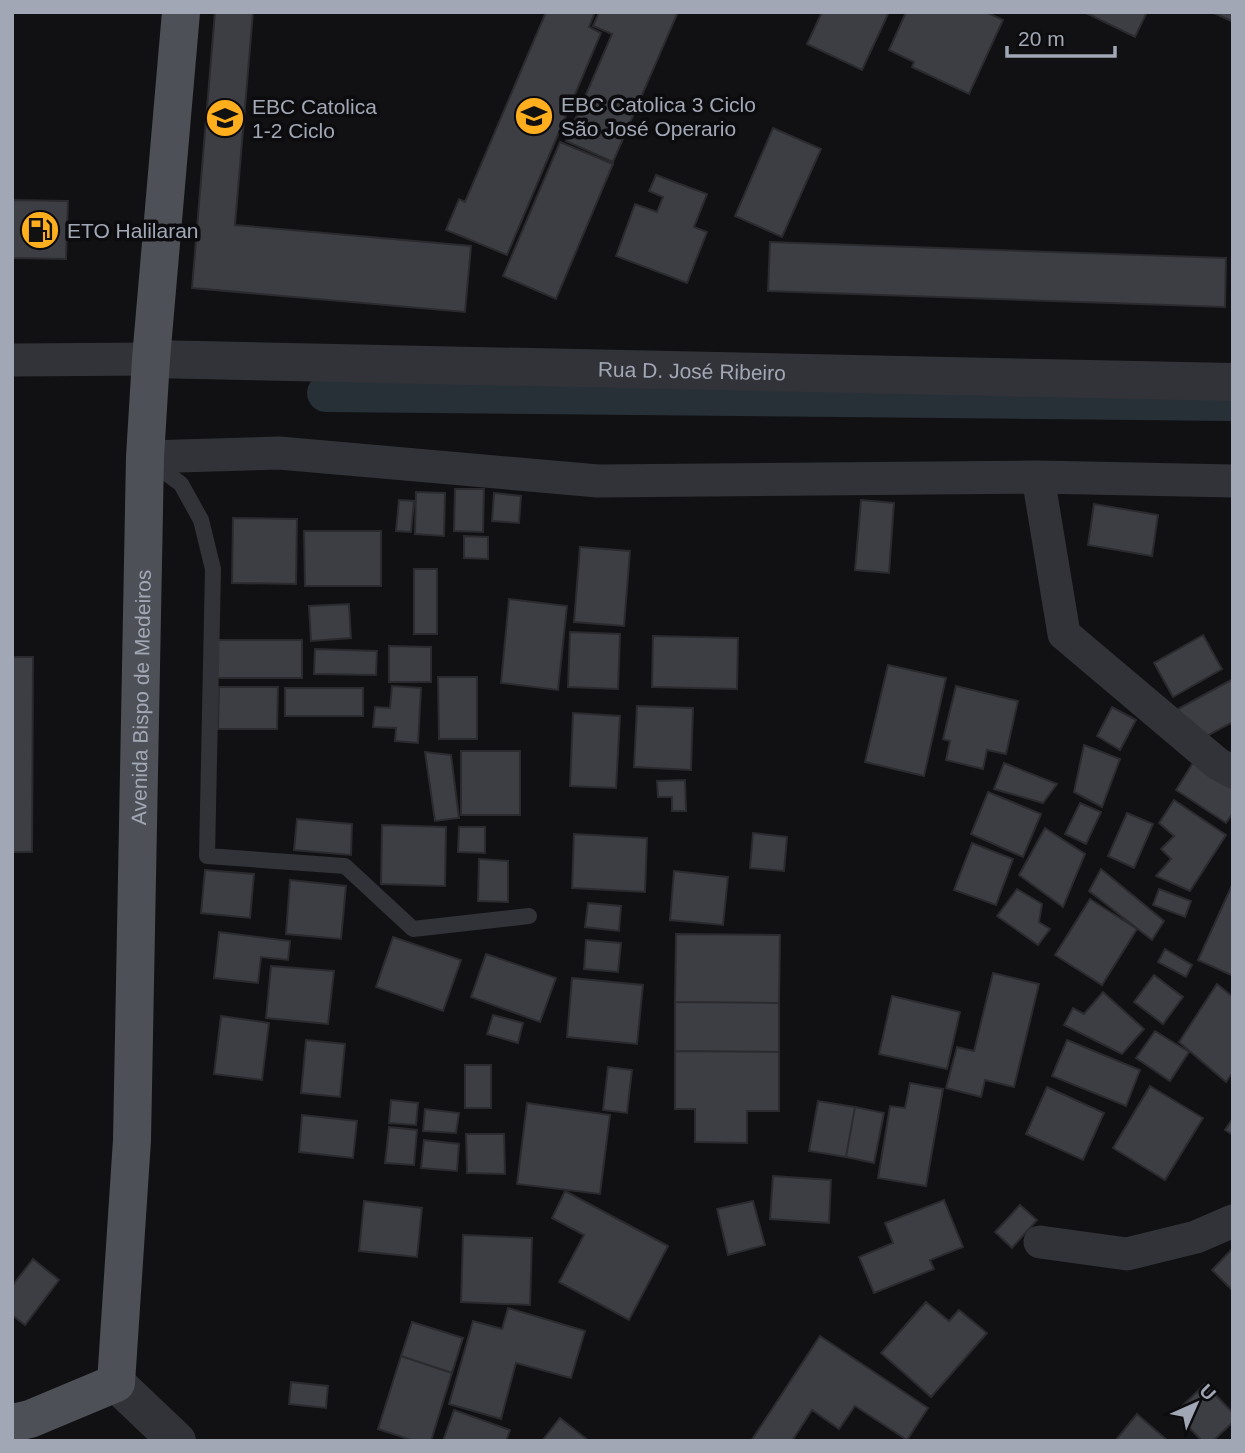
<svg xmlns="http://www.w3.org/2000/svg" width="1245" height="1453" font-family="Helvetica,sans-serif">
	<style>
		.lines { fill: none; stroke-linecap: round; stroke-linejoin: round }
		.canal { stroke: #273037; stroke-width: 38 }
		.building { fill: #3d3e43; stroke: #2b2b2f; stroke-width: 2 }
		.service { stroke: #323338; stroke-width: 16 }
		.minor { stroke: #323338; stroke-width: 33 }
		.tertiary { stroke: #323338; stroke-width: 38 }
		.primary { stroke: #4e5057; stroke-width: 38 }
		.labels { text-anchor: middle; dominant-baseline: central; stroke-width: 7; stroke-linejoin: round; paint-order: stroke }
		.poi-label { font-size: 21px; fill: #a1a7b5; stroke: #0c0c0e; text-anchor: start }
		.street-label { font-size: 21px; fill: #a1a7b5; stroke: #0c0c0e }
	</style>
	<rect width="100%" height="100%" fill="#111113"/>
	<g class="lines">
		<!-- canal -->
		<path class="canal" d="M 326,393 L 1233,402"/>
	</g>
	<!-- building -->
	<path class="building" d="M 215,12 L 253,12 L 235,225 L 471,246 L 465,312 L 192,288 Z
		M 546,12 L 595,12 L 589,27 L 601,33 L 507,255 L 446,230 L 459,199 L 465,202 Z
		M 599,12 L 678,12 L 613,162 L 566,141 L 612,34 L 593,26 Z
		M 822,12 L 889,12 L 862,70 L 807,44 Z
		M 906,12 L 986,12 L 1003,20 L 969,94 L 912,67 L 914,62 L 889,50 Z
		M 1084,12 L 1147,12 L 1135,37 Z
		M 1212,12 L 1233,12 L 1233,22 Z
		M 773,128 L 821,149 L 782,237 L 735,216 Z
		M 560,142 L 613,164 L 556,299 L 503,276 Z
		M 656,175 L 707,194 L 694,227 L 707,232 L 687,283 L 616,256 L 635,204 L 657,212 L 663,197 L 649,191 Z
		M 12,200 L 68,201 L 66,259 L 12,258 Z
		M 770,242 L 1226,258 L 1225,307 L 768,291 Z
		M 455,489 L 484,489 L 483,532 L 454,531 Z
		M 416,492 L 445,493 L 444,536 L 415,534 Z
		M 494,493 L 521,496 L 519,523 L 492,521 Z
		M 399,500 L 414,501 L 411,532 L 396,531 Z
		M 861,500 L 894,503 L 889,573 L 855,570 Z
		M 1094,504 L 1158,515 L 1152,556 L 1088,545 Z
		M 233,518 L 297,519 L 296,584 L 232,583 Z
		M 304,531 L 381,531 L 381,586 L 305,586 Z
		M 464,536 L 488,537 L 488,559 L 464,558 Z
		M 580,547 L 630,551 L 624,626 L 574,622 Z
		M 414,569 L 437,569 L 437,634 L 414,634 Z
		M 509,599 L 567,606 L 558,690 L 501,683 Z
		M 349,604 L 351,638 L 311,641 L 309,606 Z
		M 570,632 L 620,634 L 618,689 L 568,687 Z
		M 1203,635 L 1222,669 L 1173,697 L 1154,663 Z
		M 653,636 L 738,638 L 737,689 L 652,687 Z
		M 216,640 L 302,640 L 302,678 L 216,678 Z
		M 389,646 L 431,647 L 431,682 L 389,682 Z
		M 315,649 L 377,651 L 376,675 L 314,674 Z
		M 12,657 L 33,657 L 32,852 L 12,852 Z
		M 888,665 L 946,678 L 924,776 L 865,762 Z
		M 438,677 L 477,677 L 477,739 L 439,739 Z
		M 1233,679 L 1233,722 L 1196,742 L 1178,709 Z
		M 392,686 L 421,688 L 418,743 L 395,741 L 396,728 L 373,727 L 375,707 L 390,708 Z
		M 956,686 L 1018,701 L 1006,754 L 987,750 L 983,769 L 946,760 L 950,741 L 943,739 Z
		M 219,687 L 278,687 L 277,729 L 218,729 Z
		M 285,688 L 363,688 L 363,716 L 285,716 Z
		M 637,706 L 693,708 L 691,770 L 634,767 Z
		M 1112,707 L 1136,720 L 1120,750 L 1097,736 Z
		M 573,713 L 620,716 L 616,788 L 570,786 Z
		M 1084,745 L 1120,759 L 1102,807 L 1074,792 Z
		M 461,751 L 520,751 L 520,815 L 461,815 Z
		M 425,752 L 451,755 L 459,818 L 435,821 Z
		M 1196,758 L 1233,781 L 1233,813 L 1226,823 L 1176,790 Z
		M 1004,763 L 1057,784 L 1043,803 L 994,789 Z
		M 685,780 L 686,811 L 672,811 L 672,797 L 658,797 L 657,781 Z
		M 988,792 L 1041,814 L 1023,857 L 971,834 Z
		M 1174,800 L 1226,835 L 1190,891 L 1156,876 L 1171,859 L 1161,849 L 1174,836 L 1159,823 Z
		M 1080,803 L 1101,812 L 1086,844 L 1065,834 Z
		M 1127,813 L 1153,824 L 1134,868 L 1108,856 Z
		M 297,819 L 352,824 L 351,855 L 294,850 Z
		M 382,825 L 446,827 L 445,886 L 381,884 Z
		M 459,827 L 485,827 L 485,853 L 458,852 Z
		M 1045,828 L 1085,854 L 1063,907 L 1019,875 Z
		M 753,833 L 787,837 L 784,871 L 750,868 Z
		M 574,834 L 647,838 L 645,892 L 572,888 Z
		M 972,843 L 1013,859 L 996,905 L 954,890 Z
		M 479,859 L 508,861 L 508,902 L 478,901 Z
		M 1101,869 L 1164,921 L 1152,940 L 1089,891 Z
		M 205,870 L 254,874 L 250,918 L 201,913 Z
		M 674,871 L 728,877 L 723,925 L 670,920 Z
		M 290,880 L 346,886 L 341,939 L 286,934 Z
		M 1233,883 L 1233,976 L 1198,960 Z
		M 1017,889 L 1042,904 L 1039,922 L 1050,929 L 1038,945 L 997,916 Z
		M 1159,889 L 1191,901 L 1185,917 L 1153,905 Z
		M 1090,899 L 1137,929 L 1102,985 L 1055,955 Z
		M 588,903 L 621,906 L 619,931 L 585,927 Z
		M 219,932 L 290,941 L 288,960 L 261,957 L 258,983 L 214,978 Z
		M 676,934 L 780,935 L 779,1003 L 675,1002 Z
		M 393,937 L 461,960 L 443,1011 L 376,987 Z
		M 586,940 L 621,943 L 618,972 L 584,969 Z
		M 1165,949 L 1192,965 L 1186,977 L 1158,962 Z
		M 486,954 L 556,978 L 540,1022 L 471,997 Z
		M 271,966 L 334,971 L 328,1024 L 266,1018 Z
		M 993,973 L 1039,984 L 1014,1087 L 985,1080 L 981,1097 L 946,1088 L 957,1047 L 974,1051 Z
		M 1154,975 L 1183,997 L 1163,1024 L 1134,1002 Z
		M 572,978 L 643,985 L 637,1044 L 567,1037 Z
		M 1217,984 L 1233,997 L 1233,1072 L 1226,1082 L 1179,1042 Z
		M 1103,992 L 1144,1029 L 1122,1054 L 1064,1025 L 1073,1008 L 1084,1014 Z
		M 892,996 L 960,1012 L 947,1069 L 879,1054 Z
		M 675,1002 L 779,1003 L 779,1052 L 675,1051 Z
		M 493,1015 L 523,1023 L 518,1043 L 487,1034 Z
		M 221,1016 L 269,1023 L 262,1080 L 214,1074 Z
		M 1155,1031 L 1189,1052 L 1170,1081 L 1136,1058 Z
		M 306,1040 L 345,1044 L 340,1097 L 301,1093 Z
		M 1067,1040 L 1140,1070 L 1126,1106 L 1052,1076 Z
		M 675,1051 L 779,1052 L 779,1111 L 747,1111 L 747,1143 L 695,1142 L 695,1109 L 675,1109 Z
		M 465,1065 L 491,1065 L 491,1108 L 465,1108 Z
		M 608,1067 L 632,1070 L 627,1113 L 603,1110 Z
		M 910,1083 L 943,1089 L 926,1186 L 878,1178 L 890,1106 L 905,1108 Z
		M 1150,1086 L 1203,1118 L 1165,1180 L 1113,1148 Z
		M 1047,1087 L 1104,1113 L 1083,1160 L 1026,1134 Z
		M 391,1100 L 418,1103 L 416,1125 L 389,1123 Z
		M 818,1101 L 855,1107 L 846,1157 L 809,1151 Z
		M 527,1103 L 610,1115 L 600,1194 L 517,1184 Z
		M 855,1107 L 884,1113 L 874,1163 L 846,1157 Z
		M 425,1109 L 459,1113 L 456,1133 L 423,1131 Z
		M 302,1115 L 357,1121 L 353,1158 L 299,1152 Z
		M 1233,1118 L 1233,1135 L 1225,1130 Z
		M 389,1127 L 417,1130 L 414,1165 L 385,1163 Z
		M 466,1134 L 504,1134 L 505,1174 L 467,1173 Z
		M 424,1140 L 459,1144 L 457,1171 L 421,1168 Z
		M 773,1176 L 831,1180 L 829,1223 L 770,1219 Z
		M 565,1191 L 668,1246 L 629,1320 L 559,1282 L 584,1235 L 552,1218 Z
		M 944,1200 L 963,1247 L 930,1260 L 934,1269 L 874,1293 L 859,1257 L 893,1243 L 885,1223 Z
		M 364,1201 L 422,1208 L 417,1257 L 359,1251 Z
		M 753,1201 L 765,1245 L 728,1255 L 717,1209 Z
		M 1020,1205 L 1037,1220 L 1012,1248 L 995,1232 Z
		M 463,1235 L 532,1238 L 530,1305 L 461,1302 Z
		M 1233,1248 L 1233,1291 L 1212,1270 Z
		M 33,1259 L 59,1280 L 25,1325 L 12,1315 L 12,1286 Z
		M 926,1302 L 949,1321 L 959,1310 L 987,1333 L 931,1397 L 881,1353 Z
		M 508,1308 L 585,1331 L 571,1378 L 516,1363 L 501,1419 L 449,1404 L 473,1321 L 502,1329 Z
		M 412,1322 L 463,1338 L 452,1373 L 401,1356 Z
		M 820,1336 L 928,1408 L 907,1440 L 855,1406 L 839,1429 L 812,1410 L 792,1441 L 751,1441 Z
		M 401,1356 L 452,1373 L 431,1441 L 414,1441 L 378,1429 Z
		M 291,1382 L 328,1386 L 326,1408 L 289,1404 Z
		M 1205,1384 L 1233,1413 L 1233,1422 L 1213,1441 L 1202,1441 L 1175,1413 Z
		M 454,1410 L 510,1430 L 506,1441 L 443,1441 Z
		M 1137,1414 L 1168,1441 L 1115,1441 Z
		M 560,1418 L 589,1441 L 542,1441 Z"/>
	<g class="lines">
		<!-- service -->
		<path class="service" d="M 150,461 L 181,484 L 201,520 L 213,569 L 207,856 L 345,866 L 413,929 L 529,916"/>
		<!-- minor -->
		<path class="minor" d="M 12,360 L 151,359
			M 145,457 L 279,453 L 598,481 L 1038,477 L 1233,481
			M 1038,477 L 1064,634 L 1218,764 L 1233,772
			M 1040,1242 L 1127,1254 L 1196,1237 L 1233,1221"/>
		<!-- tertiary -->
		<g class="tertiary">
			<path id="s1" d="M 151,359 L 1233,382"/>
			<path d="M 116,1383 L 177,1441"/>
		</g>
		<!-- primary -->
		<path class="primary" id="s2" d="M 12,1423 L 30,1419 L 116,1383 L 132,1140 L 145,457 L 151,359 L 181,12"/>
	</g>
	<!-- icons -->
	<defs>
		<g id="school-disc" transform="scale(2.0125)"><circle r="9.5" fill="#ffaf1d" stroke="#0c0c0e"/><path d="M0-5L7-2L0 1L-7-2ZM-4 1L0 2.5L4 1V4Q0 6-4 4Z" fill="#111"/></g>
		<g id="fuel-disc" transform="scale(2.0125)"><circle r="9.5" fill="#ffaf1d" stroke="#0c0c0e"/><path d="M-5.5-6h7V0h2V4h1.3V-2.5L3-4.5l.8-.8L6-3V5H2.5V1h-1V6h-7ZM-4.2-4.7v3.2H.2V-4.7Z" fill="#111"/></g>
	</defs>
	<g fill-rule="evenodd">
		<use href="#school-disc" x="534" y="116"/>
		<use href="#school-disc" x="225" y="118"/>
		<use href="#fuel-disc" x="40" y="230"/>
	</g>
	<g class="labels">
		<!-- poi labels -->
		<g class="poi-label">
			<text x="561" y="104">EBC Catolica 3 Ciclo<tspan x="561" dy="24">São José Operario</tspan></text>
			<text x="252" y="106">EBC Catolica<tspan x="252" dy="24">1-2 Ciclo</tspan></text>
			<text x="67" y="230">ETO Halilaran</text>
		</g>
		<!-- street labels -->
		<g class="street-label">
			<text stroke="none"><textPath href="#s1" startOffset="541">Rua D. José Ribeiro</textPath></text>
			<text stroke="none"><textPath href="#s2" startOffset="798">Avenida Bispo de Medeiros</textPath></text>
		</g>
	</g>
	<!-- border -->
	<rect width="1245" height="1453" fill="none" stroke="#a1a7b5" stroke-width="28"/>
	<!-- north arrow -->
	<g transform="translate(1196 1404) rotate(45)" stroke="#0c0c0e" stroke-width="5" paint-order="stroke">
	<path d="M0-5L12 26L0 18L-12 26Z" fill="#a1a7b5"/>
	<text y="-10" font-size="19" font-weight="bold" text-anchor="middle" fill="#a1a7b5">U</text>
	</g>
	<!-- scale -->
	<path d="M1007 46v10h108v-10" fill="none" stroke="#a1a7b5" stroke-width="3.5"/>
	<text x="1018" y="46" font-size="21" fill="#a1a7b5" stroke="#0c0c0e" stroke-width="5" paint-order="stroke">20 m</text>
</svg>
